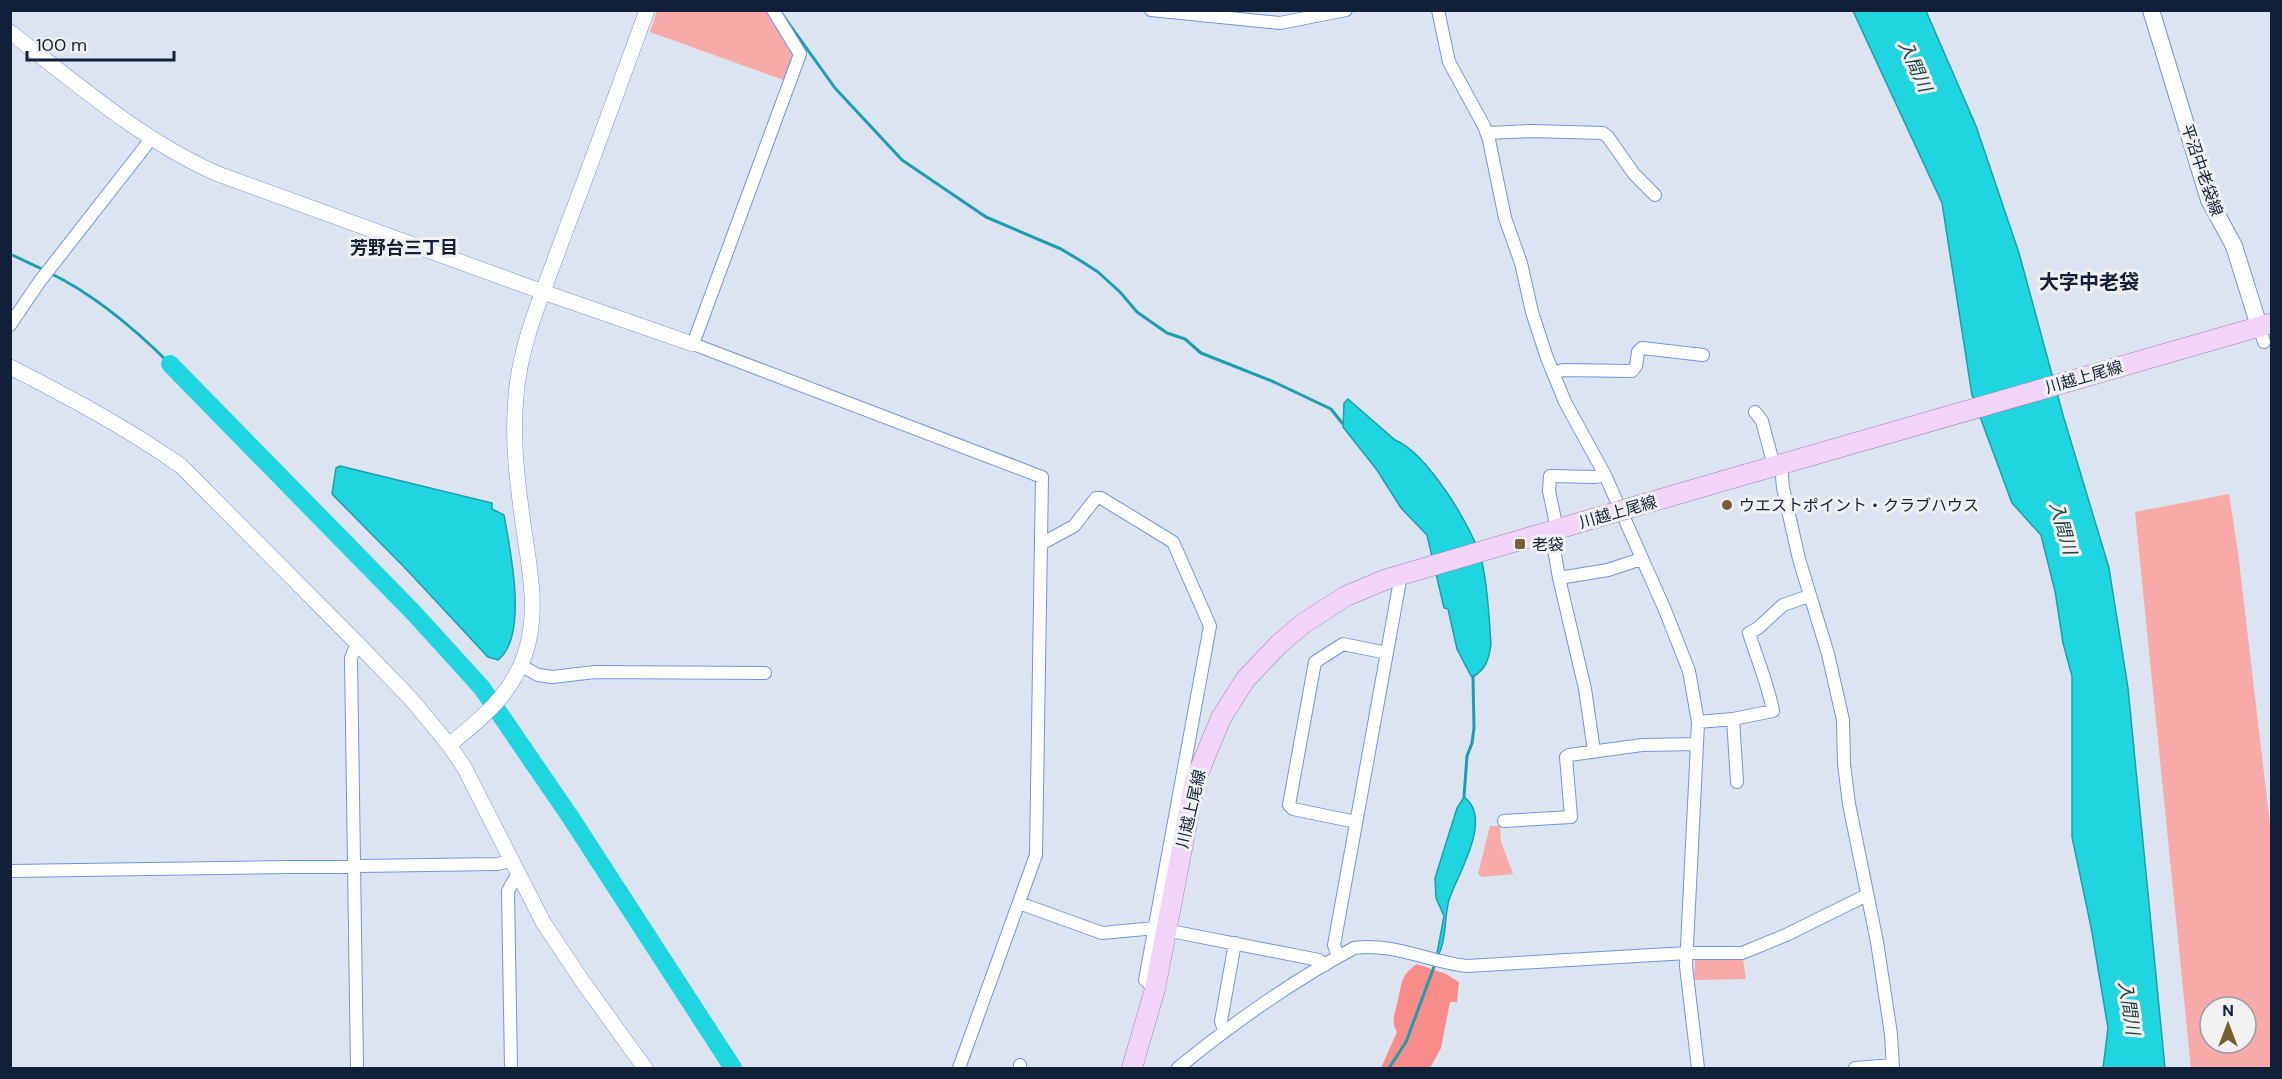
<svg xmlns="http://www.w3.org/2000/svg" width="2282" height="1079" font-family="'DM Sans','Noto Sans JP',sans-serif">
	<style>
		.green { fill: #f7aaa8; fill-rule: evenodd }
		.forest { fill: #f88c8b }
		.water { fill: #1fd5e0; stroke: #1b9eae; stroke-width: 1.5 }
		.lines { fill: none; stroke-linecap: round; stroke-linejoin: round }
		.stream { stroke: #1b9eae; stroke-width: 3 }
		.river { stroke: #1fd5e0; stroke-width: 18 }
		.minor-casing { stroke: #7196d7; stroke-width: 14 }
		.tertiary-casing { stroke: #7196d7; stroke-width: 16 }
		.secondary-casing { stroke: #7196d7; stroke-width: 18 }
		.primary-casing { stroke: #9e82b2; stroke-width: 21 }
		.minor { stroke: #fff; stroke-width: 12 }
		.tertiary { stroke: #fff; stroke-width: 15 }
		.secondary { stroke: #fff; stroke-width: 16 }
		.primary { stroke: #f2d4f8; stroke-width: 20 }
		.primary-bridge-casing { stroke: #9e82b2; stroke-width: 21; stroke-linecap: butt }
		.primary-bridge { stroke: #f2d4f8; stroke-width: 20 }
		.poi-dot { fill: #785f30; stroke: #f1f1f1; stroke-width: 2 }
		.labels { text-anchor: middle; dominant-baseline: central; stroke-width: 6; stroke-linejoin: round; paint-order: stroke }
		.street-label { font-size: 16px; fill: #111f39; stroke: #f1f1f1 }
		.poi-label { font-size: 16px; fill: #111f39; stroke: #f1f1f1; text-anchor: start }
		.water-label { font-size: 18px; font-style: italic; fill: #1d3e40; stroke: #f1f1f1 }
		.neighbourhood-label { font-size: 18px; font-weight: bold; fill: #111f39; stroke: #f1f1f1 }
		.quarter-label { font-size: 20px; font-weight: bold; fill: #111f39; stroke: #f1f1f1 }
	</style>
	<rect width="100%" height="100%" fill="#dce4f2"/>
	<!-- green -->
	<path class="green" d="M 657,11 L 768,11 L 796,54 L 786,81 L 650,32 Z
		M 2229,494 L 2238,552 L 2271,833 L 2271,1068 L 2191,1068 L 2135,512 ZM 2210,1007 L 2246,1007 L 2246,1043 L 2210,1043 Z
		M 1490,826 L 1500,826 L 1501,842 L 1513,874 L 1482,877 L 1478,874 Z
		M 1695,959 L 1743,959 L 1746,979 L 1694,980 Z"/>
	<!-- forest -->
	<path class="forest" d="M 1417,964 L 1446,974 L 1459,982 L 1457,1002 L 1450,1002 L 1441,1048 L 1430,1068 L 1381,1068 L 1397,1032 C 1390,1021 1396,1011 1398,1000 C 1402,982 1401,975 1417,964 Z"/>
	<!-- water -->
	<path class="water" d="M 1853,11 L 1926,11 L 1976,126 L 2019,253 L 2063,415 L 2109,568 L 2128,688 L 2165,1068 L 2103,1068 L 2108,1028 L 2091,927 L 2072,837 L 2072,676 L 2063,643 L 2055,591 L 2041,535 L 2012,503 L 1972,395 L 1942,203 Z
		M 1348,399 L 1395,440 C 1427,453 1474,529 1482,562 C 1488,588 1489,617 1491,644 C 1489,659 1486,669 1473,677 L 1471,676 L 1457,649 L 1448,609 L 1444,608 L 1427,535 L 1401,508 L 1377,470 L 1343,427 L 1344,403 Z
		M 340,466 L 492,503 L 492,509 L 504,515 C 510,549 529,636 498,660 L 488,657 L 407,570 L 332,494 L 336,468 Z
		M 1464,797 C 1494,818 1457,875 1449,900 C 1444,917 1447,938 1439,954 L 1437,953 L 1444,916 L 1436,898 L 1435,878 L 1457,808 Z"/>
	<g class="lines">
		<!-- stream -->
		<path class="stream" d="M 782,14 L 835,88 L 902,160 L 986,217 L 1061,249 L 1081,261 L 1098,272 L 1120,292 L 1137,312 L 1167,333 L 1185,339 L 1201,353 L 1274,382 L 1331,409 L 1342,423
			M 10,254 L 44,270
			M 50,273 C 95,295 135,329 170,364
			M 1464,797 L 1467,756 L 1472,743 L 1474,728 L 1473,677
			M 1389,1068 L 1406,1042 L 1435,964"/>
		<!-- river -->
		<path class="river" d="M 170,364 L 412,611 L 482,688 L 571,818 L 733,1068"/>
		<!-- minor casing -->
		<g class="minor-casing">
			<path id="minor" d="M 773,10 L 800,54 L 693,344 L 1042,477 L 1036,855 L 959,1068
				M 1151,10 L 1280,23 L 1346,10
				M 1438,10 L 1449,62 L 1484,126 L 1489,140 L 1505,218 L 1521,263 L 1532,312 L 1547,358 L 1565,402 L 1605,475 L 1665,610 L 1689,671 L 1698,722 L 1697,744 L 1686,966 L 1698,1068
				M 1487,133 L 1532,131 L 1603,133 L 1608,137 L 1634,174 L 1655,195
				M 10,325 L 40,281 L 151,139
				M 2259,326 L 2264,342
				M 1553,373 L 1563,370 L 1632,371 L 1636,366 L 1638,352 L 1642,348 L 1703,355
				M 1755,412 L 1762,421 L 1774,466
				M 1781,464 L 1783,488 L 1799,559 L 1828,654 L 1843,720 L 1844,764 L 1849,804 L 1877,942 L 1891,1034 L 1893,1068
				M 1557,529 L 1549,491 L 1550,476 L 1595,477 L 1605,475
				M 1551,531 L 1559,578 L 1585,689 L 1594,751
				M 1041,544 L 1074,526 L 1096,498 L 1101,498 L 1173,542 L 1210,626 L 1145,980 L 1155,989
				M 1559,578 L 1608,570 L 1641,559
				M 520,665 L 538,675 L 552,677 L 595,672 L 765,673
				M 1733,719 L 1737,782
				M 1698,722 L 1733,719 L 1773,711 C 1768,684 1757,659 1749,633 L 1758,628 L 1783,605 L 1809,596
				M 1504,821 L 1571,817 L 1566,757 L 1569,755 L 1642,745 L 1697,744
				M 1356,822 L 1293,809 L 1289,805 L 1315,662 L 1343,644 L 1387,653
				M 10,871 L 497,864 L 512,861
				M 1019,903 L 1102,933 L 1155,928 L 1319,960 L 1325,965
				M 1338,957 L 1334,945 L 1401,575
				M 1224,1030 L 1221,1021 L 1235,943
				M 357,1068 L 351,658 L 357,643
				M 511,1068 L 508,891 L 518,873
				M 1020,1068 L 1020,1065
				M 1178,1068 C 1233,1023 1291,982 1354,948 C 1392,942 1429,962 1467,966 L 1687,953 L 1742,953 L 1786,935 L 1867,895
				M 1855,1068 L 1893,1065"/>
		</g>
		<!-- tertiary casing -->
		<g class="tertiary-casing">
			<path id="tertiary" d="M 10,32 C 76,83 141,140 218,174 L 543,292 L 693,344
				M 10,367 C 69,397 127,428 181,466 L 357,643 L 411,699 L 449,745 L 464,767 L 543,922 L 585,985 L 645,1068
				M 449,745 C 480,720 510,696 524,657 C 540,613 529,567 523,523 C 517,480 512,439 516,396 C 520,342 544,291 562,240 C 591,164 619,87 647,10"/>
		</g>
		<!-- secondary casing -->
		<g class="secondary-casing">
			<path id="secondary" d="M 2151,10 L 2209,200 L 2234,246 L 2259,326"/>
		</g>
		<!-- primary casing -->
		<g class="primary-casing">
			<path id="primary" d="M 1747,474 L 2272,323
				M 1132,1068 L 1155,989 L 1195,781 L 1221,718 L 1245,680 L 1279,644 L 1304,623 L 1346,596 L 1387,579 L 1592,519"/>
		</g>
		<!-- minor -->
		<use href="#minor" class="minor"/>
		<!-- tertiary -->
		<use href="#tertiary" class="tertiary"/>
		<!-- secondary -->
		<use href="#secondary" class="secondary"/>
		<!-- primary -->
		<use href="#primary" class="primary"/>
		<!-- primary-bridge casing -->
		<g class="primary-bridge-casing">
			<path id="primary-bridge" d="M 1592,519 L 1747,474"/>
		</g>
		<!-- primary-bridge -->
		<use href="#primary-bridge" class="primary-bridge"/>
	</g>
	<!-- markers -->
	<g class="poi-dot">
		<circle cx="1727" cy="505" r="6"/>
		<rect x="1514" y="538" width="12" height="12" rx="3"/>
	</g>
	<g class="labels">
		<!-- street labels -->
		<g class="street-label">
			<text transform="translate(2202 170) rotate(71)">平沼中老袋線</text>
			<text transform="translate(2084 377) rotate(-16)">川越上尾線</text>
			<text transform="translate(1618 512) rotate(-16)">川越上尾線</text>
			<text transform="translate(1191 809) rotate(-77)">川越上尾線</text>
		</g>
		<!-- poi labels -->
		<g class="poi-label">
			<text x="1739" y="505">ウエストポイント・クラブハウス</text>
			<text x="1532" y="544">老袋</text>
		</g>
		<!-- water labels -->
		<g class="water-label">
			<text transform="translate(1915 66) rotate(66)">入間川</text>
			<text transform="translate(2063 528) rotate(74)">入間川</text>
			<text transform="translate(2129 1008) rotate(81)">入間川</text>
		</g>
		<!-- neighbourhood labels -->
		<g class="neighbourhood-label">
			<text x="404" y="248">芳野台三丁目</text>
		</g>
		<!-- quarter labels -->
		<g class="quarter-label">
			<text x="2089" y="282">大字中老袋</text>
		</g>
	</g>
	<!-- border -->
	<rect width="2282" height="1079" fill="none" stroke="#111f39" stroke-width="24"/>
	<!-- north arrow -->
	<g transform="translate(2228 1025)"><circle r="28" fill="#f1f1f1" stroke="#979da7" stroke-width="1.5"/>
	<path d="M0-4.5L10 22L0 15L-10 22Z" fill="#785f30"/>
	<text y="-9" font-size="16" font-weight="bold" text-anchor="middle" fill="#111f39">N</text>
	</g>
	<!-- scale -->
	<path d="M27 51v9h147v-9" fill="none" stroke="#111f39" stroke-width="3"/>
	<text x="36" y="51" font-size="18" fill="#111f39" stroke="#f1f1f1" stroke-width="4.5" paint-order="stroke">100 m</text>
</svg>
